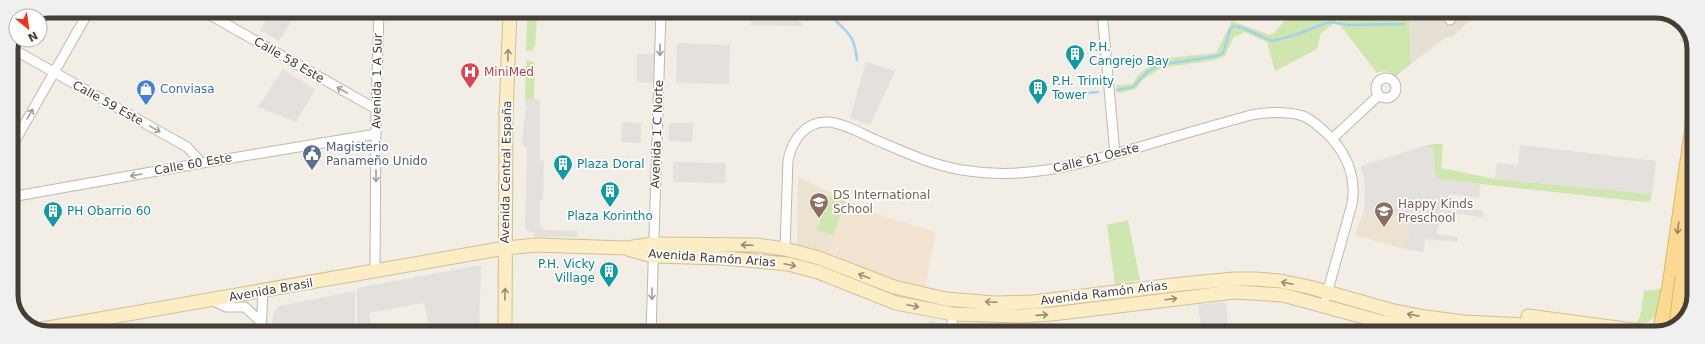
<svg xmlns="http://www.w3.org/2000/svg" width="1705" height="344" font-family="'DejaVu Sans',sans-serif">
	<style>
		.residential { fill: #e6dfd3 }
		.commercial { fill: #f4e3d0 }
		.education { fill: #ebe2cf }
		.green { fill: #cfe6ae }
		.parking { fill: #e3e0dd }
		.lines { fill: none; stroke-linecap: round; stroke-linejoin: round }
		.stream { stroke: #a2d2ee; stroke-width: 2.5 }
		.minor-casing { stroke: #c0b8ab; stroke-width: 11 }
		.secondary-casing { stroke: #d1bf96; stroke-width: 15 }
		.primary-casing { stroke: #e1b664; stroke-width: 17 }
		.minor { stroke: #fff; stroke-width: 9 }
		.secondary { stroke: #fdedc4; stroke-width: 13 }
		.primary { stroke: #fcda94; stroke-width: 15 }
		.primary-bridge-casing { stroke: #e1b664; stroke-width: 17; stroke-linecap: butt }
		.primary-bridge { stroke: #fcda94; stroke-width: 15 }
		.oneway { stroke: #a29e9a }
		.oneway2 { stroke: #978d75 }
		.oneway3 { stroke: #978460 }
		.labels { text-anchor: middle; dominant-baseline: central; stroke-width: 3.5; stroke-linejoin: round; paint-order: stroke }
		.culture-label { font-size: 12px; fill: #0d838f; stroke: #fff; text-anchor: start }
		.street-label { font-size: 12px; fill: #443e35; stroke: #fff }
		.health-label { font-size: 12px; fill: #be3a42; stroke: #fff; text-anchor: start }
		.shop-label { font-size: 12px; fill: #366cbe; stroke: #fff; text-anchor: start }
		.service-label { font-size: 12px; fill: #4e5e75; stroke: #fff; text-anchor: start }
		.education-label { font-size: 12px; fill: #785e54; stroke: #fff; text-anchor: start }
		.rim { fill: none; stroke: #443e35; stroke-width: 5 }
	</style>
	<rect width="100%" height="100%" fill="#f2eee5"/>
	<!-- residential -->
	<path class="residential" d="M 1333,12 L 1484,12 L 1472,18 L 1454,36 L 1445,38 L 1411,64 L 1409,18 L 1337,21 L 1333,17 Z"/>
	<!-- commercial -->
	<path class="commercial" d="M 847,200 L 880,215 L 936,232 L 925,288 L 879,274 L 829,253 Z"/>
	<!-- education -->
	<path class="education" d="M 798,177 L 847,200 L 829,253 L 797,245 Z
		M 1364,211 L 1413,221 L 1405,249 L 1355,235 Z"/>
	<!-- green -->
	<path class="green" d="M 1292,12 L 1333,12 L 1333,17 L 1337,21 L 1409,18 L 1411,64 L 1395,77 C 1389,71 1385,69 1377,73 L 1337,21 L 1321,33 L 1317,49 L 1275,71 L 1267,42 L 1245,32 L 1233,38 L 1225,56 L 1215,60 L 1162,68 L 1143,79 L 1136,89 L 1118,93 L 1116,85 L 1132,84 L 1139,74 L 1159,59 L 1216,53 L 1232,21 L 1270,35 L 1274,33 Z
		M 529,16 L 537,16 L 535,46 L 532,51 L 526,51 L 527,19 Z
		M 526,60 L 533,62 L 535,65 L 534,99 L 525,99 Z
		M 1433,144 L 1443,144 L 1441,168 L 1495,179 L 1652,194 L 1650,201 L 1644,202 L 1436,179 L 1433,148 L 1421,147 Z
		M 828,196 L 845,201 L 833,235 L 817,230 Z
		M 1128,220 L 1140,280 L 1115,284 L 1107,225 Z
		M 1660,289 L 1662,291 C 1659,306 1657,327 1636,323 L 1640,317 L 1644,291 Z"/>
	<!-- parking -->
	<path class="parking" d="M 271,11 L 297,11 L 279,41 L 260,30 Z
		M 751,12 L 790,13 L 804,26 L 751,25 Z
		M 1682,22 L 1683,22 L 1693,43 L 1680,42 Z
		M 677,43 L 730,45 L 729,84 L 676,83 Z
		M 637,54 L 655,54 L 655,83 L 637,82 Z
		M 866,62 L 895,71 L 870,125 L 850,118 Z
		M 283,69 L 315,90 L 296,122 L 258,107 Z
		M 525,99 L 540,99 L 540,161 L 544,161 L 543,200 L 540,200 L 540,225 L 545,230 L 578,231 L 577,237 L 534,237 L 534,233 L 526,230 L 525,226 L 527,148 L 522,145 L 524,120 L 525,118 L 526,108 L 527,107 L 525,106 Z
		M 622,122 L 641,123 L 641,143 L 621,142 Z
		M 669,123 L 693,123 L 692,142 L 669,141 Z
		M 1520,145 L 1656,161 L 1652,194 L 1495,179 L 1497,163 L 1518,165 Z
		M 1421,147 L 1433,148 L 1436,179 L 1480,184 L 1479,198 L 1449,194 L 1447,207 L 1483,211 L 1483,217 L 1440,212 L 1437,234 L 1458,237 L 1457,242 L 1425,239 L 1423,252 L 1405,249 L 1413,221 L 1364,211 L 1365,184 L 1361,166 Z
		M 673,162 L 726,163 L 725,183 L 673,182 Z
		M 481,265 L 479,332 L 430,332 L 424,303 L 369,313 L 372,332 L 357,332 L 357,288 Z
		M 355,291 L 355,332 L 271,332 L 273,314 L 277,308 L 280,306 Z
		M 1226,302 L 1228,330 L 1202,333 L 1198,305 Z
		M 929,321 L 942,323 L 940,333 L 927,333 Z"/>
	<g class="lines">
		<!-- stream -->
		<path class="stream" d="M 833,18 C 850,35 854,35 857,60
			M 1117,90 L 1133,87 L 1146,73 L 1159,65 L 1217,56 L 1223,53 L 1230,30 L 1234,26 L 1245,29 L 1272,41 L 1292,36 L 1329,22 L 1348,25 L 1404,24
			M 1058,96 L 1098,92"/>
		<!-- minor casing -->
		<g class="minor-casing">
			<path id="minor" d="M 203,11 L 376,109
				M 1102,11 L 1115,154
				M 1450,20 L 1450,12
				M 11,48 L 187,147 L 202,163
				M1376 88a10 10 0 1 1 20 0a10 10 0 1 1-20 0Z
				M 1333,138 L 1379,95
				M 11,148 L 89,11
				M 11,197 L 202,163 L 376,134
				M 785,249 L 788,160 C 792,140 806,121 828,122 C 844,123 862,134 876,140 C 904,152 932,165 962,170 C 1028,181 1080,164 1143,146 C 1179,135 1215,125 1251,115 C 1268,112 1287,111 1303,116 C 1311,119 1317,125 1323,130 C 1345,149 1357,175 1352,204 L 1326,297
				M 375,271 L 376,109 L 379,11
				M 211,300 L 226,307 L 245,307 L 262,323
				M 261,332 L 263,291
				M 651,333 L 661,11
				M 951,333 L 953,314"/>
		</g>
		<!-- secondary casing -->
		<g class="secondary-casing">
			<path id="secondary" d="M 628,249 L 652,256 L 723,258 L 788,264 L 818,272 L 896,303 L 953,314 L 1022,316 L 1052,314 L 1234,292 L 1283,295 L 1382,322 L 1428,330 L 1443,332 L 1475,330
				M 1528,316 L 1655,333
				M 37,330 L 505,248 L 536,245 L 627,248 L 653,244 L 757,245 L 785,249 L 819,258 L 894,287 L 946,299 L 994,303 L 1033,302 L 1182,284 L 1235,279 L 1256,279 L 1280,281 L 1309,287 L 1390,310 L 1425,317 L 1464,322 L 1527,325 L 1584,333
				M 505,333 L 506,114 L 510,11"/>
		</g>
		<!-- primary casing -->
		<g class="primary-casing">
			<path id="primary" d="M 1683,277 L 1693,193
				M 1661,328 L 1670,286 L 1694,120"/>
		</g>
		<!-- minor -->
		<use href="#minor" class="minor"/>
		<!-- secondary -->
		<use href="#secondary" class="secondary"/>
		<!-- primary -->
		<use href="#primary" class="primary"/>
		<!-- primary-bridge casing -->
		<g class="primary-bridge-casing">
			<path id="primary-bridge" d="M 1690,308 L 1693,282
				M 1677,325 L 1683,277"/>
		</g>
		<!-- primary-bridge -->
		<use href="#primary-bridge" class="primary-bridge"/>
	</g>
	<!-- one-way arrows -->
	<defs><path id="oneway-shaft" d="M-6 0H5M1.5-3L5.5 0L1.5 3" fill="none" stroke-width="1.6" stroke-linecap="round" stroke-linejoin="round"/></defs>
	<g class="oneway">
		<use href="#oneway-shaft" transform="translate(660 50) rotate(91)"/>
		<use href="#oneway-shaft" transform="translate(342 90) rotate(-150)"/>
		<use href="#oneway-shaft" transform="translate(30 114) rotate(-60)"/>
		<use href="#oneway-shaft" transform="translate(155 129) rotate(29)"/>
		<use href="#oneway-shaft" transform="translate(136 175) rotate(170)"/>
		<use href="#oneway-shaft" transform="translate(376 176) rotate(90)"/>
		<use href="#oneway-shaft" transform="translate(652 294) rotate(91)"/>
	</g>
	<g class="oneway2">
		<use href="#oneway-shaft" transform="translate(508 55) rotate(-88)"/>
		<use href="#oneway-shaft" transform="translate(747 245) rotate(-178)"/>
		<use href="#oneway-shaft" transform="translate(790 265) rotate(12)"/>
		<use href="#oneway-shaft" transform="translate(864 276) rotate(-159)"/>
		<use href="#oneway-shaft" transform="translate(1287 283) rotate(-168)"/>
		<use href="#oneway-shaft" transform="translate(505 294) rotate(-89)"/>
		<use href="#oneway-shaft" transform="translate(1171 299) rotate(-7)"/>
		<use href="#oneway-shaft" transform="translate(991 302) rotate(-177)"/>
		<use href="#oneway-shaft" transform="translate(913 306) rotate(12)"/>
		<use href="#oneway-shaft" transform="translate(1042 315) rotate(-4)"/>
		<use href="#oneway-shaft" transform="translate(1413 315) rotate(-169)"/>
	</g>
	<use class="oneway3" href="#oneway-shaft" transform="translate(1678 228) rotate(97)"/>
	<!-- icons -->
	<defs>
		<g id="building-pin" transform="scale(1)"><path d="M0 17L-7.5 6A9.5 9.5 0 1 1 7.5 6Z" fill="#0f9aa8" stroke="#fff"/><path d="M-4-6H4V6H1V3H-1V6H-4ZM-2.5-4.3h1.7v1.8h-1.7ZM.8-4.3h1.7v1.8H.8ZM-2.5-1h1.7V.8h-1.7ZM.8-1h1.7V.8H.8Z" fill="#fff"/></g>
		<g id="hospital-pin" transform="scale(1)"><path d="M0 17L-7.5 6A9.5 9.5 0 1 1 7.5 6Z" fill="#e0444e" stroke="#fff"/><path d="M-5-5h3v3.5h4V-5h3V5h-3V1.5h-4V5h-3Z" fill="#fff"/></g>
		<g id="shop-pin" transform="scale(1)"><path d="M0 17L-7.5 6A9.5 9.5 0 1 1 7.5 6Z" fill="#3f7fe0" stroke="#fff"/><path d="M-5-2.5h2.3a2.7 3.5 0 0 1 5.4 0H5L5.5 6h-11ZM-1.5-2.5h3a1.5 2.3 0 0 0-3 0Z" fill="#fff"/></g>
		<g id="civic-pin" transform="scale(1)"><path d="M0 17L-7.5 6A9.5 9.5 0 1 1 7.5 6Z" fill="#5c6f8a" stroke="#fff"/><path d="M-.6-6.5H3V-4.5H.6V-3L4-1V1h2V6H-6V1h2V-1L-.6-3ZM-1.2 2.5V6h2.4V2.5Z" fill="#fff"/></g>
		<g id="school-pin" transform="scale(1)"><path d="M0 17L-7.5 6A9.5 9.5 0 1 1 7.5 6Z" fill="#8d6e63" stroke="#fff"/><path d="M0-5L7-2L0 1L-7-2ZM-4 1L0 2.5L4 1V4Q0 6-4 4Z" fill="#fff"/></g>
	</defs>
	<g fill-rule="evenodd">
		<use href="#building-pin" x="1075" y="54"/>
		<use href="#hospital-pin" x="470" y="72"/>
		<use href="#building-pin" x="1038" y="88"/>
		<use href="#shop-pin" x="146" y="89"/>
		<use href="#civic-pin" x="312" y="154"/>
		<use href="#building-pin" x="563" y="164"/>
		<use href="#building-pin" x="610" y="191"/>
		<use href="#school-pin" x="819" y="202"/>
		<use href="#building-pin" x="53" y="211"/>
		<use href="#school-pin" x="1384" y="211"/>
		<use href="#building-pin" x="609" y="271"/>
	</g>
	<g class="labels">
		<!-- culture labels -->
		<g class="culture-label">
			<text x="1089" y="47">P.H.<tspan x="1089" dy="14">Cangrejo Bay</tspan></text>
			<text x="1052" y="81">P.H. Trinity<tspan x="1052" dy="14">Tower</tspan></text>
			<text x="577" y="164">Plaza Doral</text>
			<text x="67" y="211">PH Obarrio 60</text>
			<text x="610" y="216" text-anchor="middle">Plaza Korintho</text>
			<text x="595" y="264" text-anchor="end">P.H. Vicky<tspan x="595" dy="14">Village</tspan></text>
		</g>
		<!-- street labels -->
		<g class="street-label">
			<text transform="translate(289 60) rotate(30)">Calle 58 Este</text>
			<text transform="translate(377 81) rotate(-89)">Avenida 1 A Sur</text>
			<text transform="translate(108 103) rotate(29)">Calle 59 Este</text>
			<text transform="translate(657 134) rotate(-88)">Avenida 1 C Norte</text>
			<text transform="translate(1096 158) rotate(-14)">Calle 61 Oeste</text>
			<text transform="translate(193 164) rotate(-10)">Calle 60 Este</text>
			<text transform="translate(506 172) rotate(-89)">Avenida Central España</text>
			<text transform="translate(712 258) rotate(4)">Avenida Ramón Arias</text>
			<text transform="translate(271 290) rotate(-10)">Avenida Brasil</text>
			<text transform="translate(1104 293) rotate(-7)">Avenida Ramón Arias</text>
		</g>
		<!-- health labels -->
		<g class="health-label">
			<text x="484" y="72">MiniMed</text>
		</g>
		<!-- shop labels -->
		<g class="shop-label">
			<text x="160" y="89">Conviasa</text>
		</g>
		<!-- service labels -->
		<g class="service-label">
			<text x="326" y="147">Magisterio<tspan x="326" dy="14">Panameño Unido</tspan></text>
		</g>
		<!-- education labels -->
		<g class="education-label">
			<text x="833" y="195">DS International<tspan x="833" dy="14">School</tspan></text>
			<text x="1398" y="204">Happy Kinds<tspan x="1398" dy="14">Preschool</tspan></text>
		</g>
	</g>
	<!-- crop -->
	<path d="M0 0H1705V344H0ZM49 18H1656A31 31 0 0 1 1687 49V295A31 31 0 0 1 1656 326H49A31 31 0 0 1 18 295V49A31 31 0 0 1 49 18Z" fill="#f0f0ef" fill-rule="evenodd"/>
	<path class="rim" d="M49 18H1656A31 31 0 0 1 1687 49V295A31 31 0 0 1 1656 326H49A31 31 0 0 1 18 295V49A31 31 0 0 1 49 18Z"/>
	<!-- north arrow -->
	<g transform="translate(28 28) rotate(151)"><circle r="19" fill="#ffffff" stroke="#b4b2ae"/>
	<path d="M0-3L7 15L0 10L-7 15Z" fill="#f53019"/>
	<text y="-6" font-size="11" font-weight="bold" text-anchor="middle" fill="#443e35">N</text>
	</g>
</svg>
